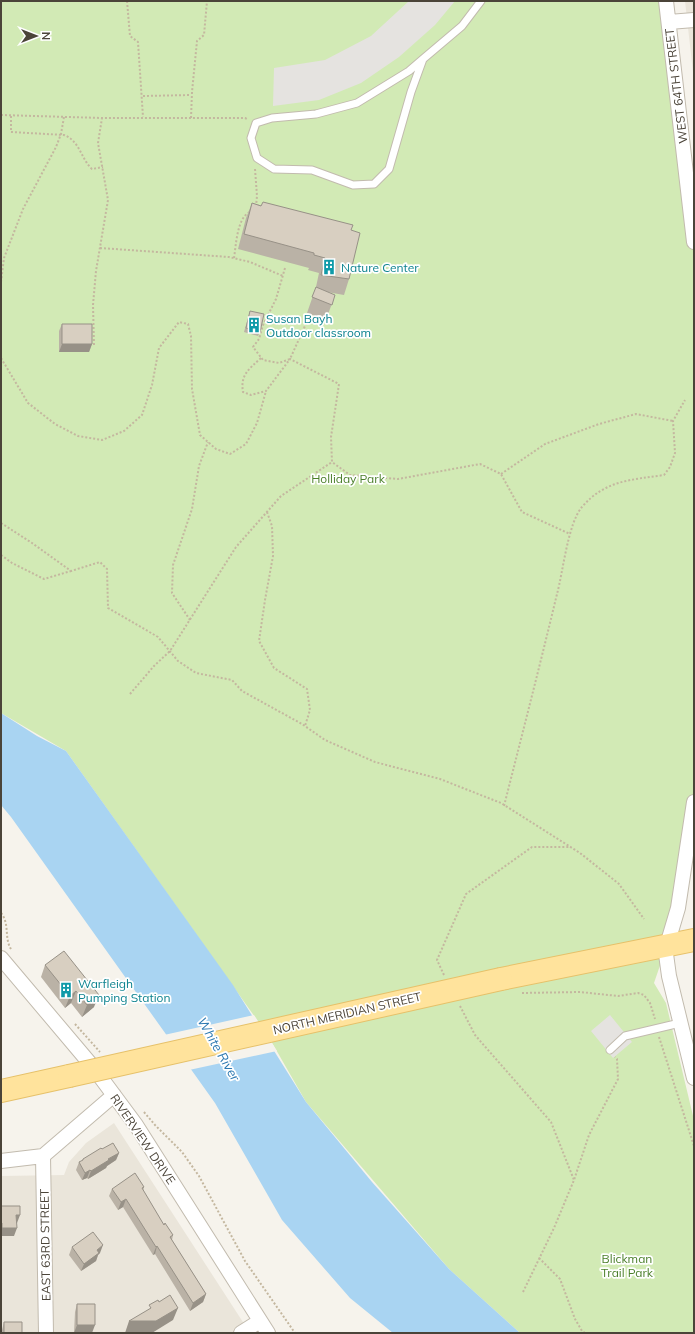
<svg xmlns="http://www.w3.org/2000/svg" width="695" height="1334" font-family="Mulish,sans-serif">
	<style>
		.residential { fill: #eae5da }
		.green { fill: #d2eab5 }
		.parking { fill: #e5e3e0 }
		.water { fill: #a9d4f2 }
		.pier { fill: #f6f3ec }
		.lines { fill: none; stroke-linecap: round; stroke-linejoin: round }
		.lane-casing { stroke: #c2bbae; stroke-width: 9 }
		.street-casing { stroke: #c2bbae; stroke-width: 16 }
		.primary-casing { stroke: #e6c16a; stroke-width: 24 }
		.path { stroke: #c4b79f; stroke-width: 2; stroke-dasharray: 2 2; stroke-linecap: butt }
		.lane { stroke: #fff; stroke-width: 7 }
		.street { stroke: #fff; stroke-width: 14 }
		.primary { stroke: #ffe39c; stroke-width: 22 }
		.primary-bridge-casing { stroke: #e6c16a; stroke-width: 24; stroke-linecap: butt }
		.primary-bridge { stroke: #ffe39c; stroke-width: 22 }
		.wall { fill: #bab2a6 }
		.shaded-wall { fill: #979187 }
		.building { fill: #d8cfc1; stroke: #979187 }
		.labels { text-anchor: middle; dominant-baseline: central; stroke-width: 3.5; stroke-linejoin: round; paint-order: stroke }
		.street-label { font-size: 12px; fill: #4b4439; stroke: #fff }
		.culture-label { font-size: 12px; fill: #0d838f; stroke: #fff; text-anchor: start }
		.park-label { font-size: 12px; fill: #4a7f2a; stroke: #fff }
		.water-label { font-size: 13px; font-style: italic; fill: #2e7ab2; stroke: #fff }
	</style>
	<rect width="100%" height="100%" fill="#f6f3ec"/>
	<!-- residential -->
	<path class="residential" d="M 685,1 L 694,1 L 694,81 Z
		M 114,1123 L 250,1333 L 1,1333 L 1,1176 L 64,1175 L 69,1162 L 86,1143 Z"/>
	<!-- green -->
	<path class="green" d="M 1,1 L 666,1 L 694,242 L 694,797 L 667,945 L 654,983 L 666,1003 L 694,1120 L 694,1333 L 520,1333 L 449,1269 L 306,1102 L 267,1034 L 66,751 L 1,713 Z"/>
	<!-- parking -->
	<path class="parking" d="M 409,1 L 455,1 L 435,25 L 399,57 L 361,83 L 319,100 L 273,106 L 274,68 L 325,60 L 371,36 Z
		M 610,1015 L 632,1042 L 613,1058 L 591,1031 Z"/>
	<!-- water -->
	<path class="water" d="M 1,713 L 37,736 L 66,751 L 233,985 L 306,1102 L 372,1182 L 449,1269 L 520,1333 L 393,1333 L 350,1298 L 282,1220 L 215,1103 L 11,817 L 1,805 Z"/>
	<!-- pier -->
	<path class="pier" d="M 254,1015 L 277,1051 L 189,1070 L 164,1035 Z"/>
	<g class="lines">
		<!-- lane casing -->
		<g class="lane-casing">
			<path id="lane" d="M 423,59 L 411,92 L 389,169 L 374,184 L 353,185 L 312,170 L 274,169 L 257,158 L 251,138 L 256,123 L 272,118 L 316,114 L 357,103 L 409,71 L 423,59 L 462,26 L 481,1
				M 610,1050 L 625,1036 L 680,1023"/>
		</g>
		<!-- street casing -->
		<g class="street-casing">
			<path id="street" d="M 666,1 L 694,242
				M 669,22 L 694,20
				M 694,802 L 678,908 L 667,945 L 666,954 L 669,976 L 694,1078
				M 1,958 L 93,1067 L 136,1125 L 268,1333
				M 43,1156 L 46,1333
				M 1,1161 L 43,1156 L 114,1095
				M 241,1333 L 260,1321"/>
		</g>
		<!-- primary casing -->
		<g class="primary-casing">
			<path id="primary" d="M 501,979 L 694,940
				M 1,1091 L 69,1076"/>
		</g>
		<!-- path -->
		<path class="path" d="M 127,1 L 130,36 L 138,42 L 143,117
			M 143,96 L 191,95
			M 1,115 L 102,118 L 245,118 L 247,119
			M 11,116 L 11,132 L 64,135 C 80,141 81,159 92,169 L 103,167
			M 191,118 L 192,92 L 197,41 L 204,35 L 207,1
			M 255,169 L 257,196 L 256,206
			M 100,248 L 229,257 L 250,262 L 283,276
			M 234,258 C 236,246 237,217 250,212
			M 285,268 L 276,299 L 263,325 L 259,339 L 253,347 L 263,360 L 279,363 L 290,359 L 309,317
			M 1,282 L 4,258 L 23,209 L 56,147 L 61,134 L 64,117
			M 94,345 L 93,305 L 96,271 L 108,200 L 98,143 L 102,118
			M 1,358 L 28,403 L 55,424 L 78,436 L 102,440 L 124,431 L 142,415 L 152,385 L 159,348 L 179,322 L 188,324 L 191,336 L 192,389 L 200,435 L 216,449 L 230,454 L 246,444 L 257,423 L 266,391
			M 261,358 C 249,369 240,375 243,392 L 251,395 L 266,391 L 290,359 L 339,384 L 331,437 L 332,462 L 350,475 L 398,479 L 480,464 L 501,474 L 522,512 L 570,534
			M 501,474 L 545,444 L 599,424 L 636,414 L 673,421
			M 267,512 L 272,526 L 273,556 L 265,600 L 259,641 L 274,668 L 307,689 L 310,710 L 305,726
			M 1,523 L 32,543 L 71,571 L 100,562 L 107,569 L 108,608 L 158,637 L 178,661 L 196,673 L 232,680 L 242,691 L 302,724 L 325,740 L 375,762 L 440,779 L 501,803 L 580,853 L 619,884 L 644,919
			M 1,555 L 12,563 L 44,579 L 71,571
			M 190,620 L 172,593 L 173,565 L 192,509 L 199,466 L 208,442
			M 130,694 L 154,666 L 170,651 L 236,547 L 281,496 L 332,462
			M 504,806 C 522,735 540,665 557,594 C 563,572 568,523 582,507 C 605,480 631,480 664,475 L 670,467 L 675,453 L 673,421 L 685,400
			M 1,913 C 10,924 4,938 11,949
			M 444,975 L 437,960 L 466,894 L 532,847 L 570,847
			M 522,993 L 580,992 L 618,996 L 638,993 L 644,995 L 650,1003 L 655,1019
			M 460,1006 L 475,1035 L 551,1122 L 574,1180
			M 75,1024 L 100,1052
			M 659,1037 L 694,1146
			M 144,1112 L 155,1125 L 182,1152 L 199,1176 L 245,1261 L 295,1333
			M 539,1258 L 560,1279 L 575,1319 L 582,1331 L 585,1333
			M 523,1292 L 554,1228 L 574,1180 L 589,1135 L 618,1079 L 617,1059 L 615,1057"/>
		<!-- lane -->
		<use href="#lane" class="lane"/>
		<!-- street -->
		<use href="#street" class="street"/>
		<!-- primary -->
		<use href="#primary" class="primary"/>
		<!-- primary-bridge casing -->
		<g class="primary-bridge-casing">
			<path id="primary-bridge" d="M 69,1076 L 501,979"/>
		</g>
		<!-- primary-bridge -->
		<use href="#primary-bridge" class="primary-bridge"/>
	</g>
	<!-- wall -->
	<path class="wall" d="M 252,203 L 351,230 L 349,279 L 344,295 L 327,292 L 335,295 L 326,320 L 307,313 L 316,287 L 319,273 L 308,270 L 309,268 L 238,249 L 246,218 Z
		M 250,311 L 260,332 L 258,336 L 244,332 Z
		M 62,324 L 92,344 L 89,352 L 59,352 L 59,331 Z
		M 45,965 L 94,1007 L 82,1017 L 71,1003 L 65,1008 L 41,977 Z
		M 102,1149 L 119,1153 L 116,1160 L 107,1166 L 106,1168 L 88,1179 L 87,1178 L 82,1180 L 76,1170 L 79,1162 L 82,1161 L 83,1159 Z
		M 144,1187 L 143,1191 L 164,1225 L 173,1235 L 172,1240 L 206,1294 L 203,1302 L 190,1311 L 155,1254 L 153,1255 L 123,1207 L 118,1210 L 109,1196 L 112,1189 Z
		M 72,1247 L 100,1253 L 98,1255 L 96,1261 L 81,1271 L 69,1255 Z
		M 77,1304 L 92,1333 L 74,1333 L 75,1312 Z
		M 4,1322 L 22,1333 L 2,1333 L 2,1330 Z"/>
	<!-- shaded-wall -->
	<path class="shaded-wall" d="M 62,344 L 92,344 L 89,352 L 59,352 Z
		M 76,991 L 71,1003 L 65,1008 L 70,996 Z
		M 99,995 L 94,1007 L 82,1017 L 87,1005 Z
		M 119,1153 L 116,1160 L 107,1166 L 106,1168 L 88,1179 L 91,1171 L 108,1159 Z
		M 90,1170 L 87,1178 L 82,1180 L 85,1173 Z
		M 126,1199 L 123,1207 L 118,1210 L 121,1202 Z
		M 16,1215 L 20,1215 L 17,1223 L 13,1223 Z
		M 2,1228 L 17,1228 L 14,1236 L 1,1236 L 1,1231 Z
		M 103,1245 L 100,1253 L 98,1255 L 96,1261 L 81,1271 L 84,1264 L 97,1250 Z
		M 157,1246 L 155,1254 L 153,1255 L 156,1247 Z
		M 206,1294 L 203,1302 L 190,1311 L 193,1303 Z
		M 178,1308 L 173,1320 L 152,1333 L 125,1333 L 129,1321 Z
		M 77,1325 L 95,1325 L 92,1333 L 74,1333 Z"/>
	<!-- building -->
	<path class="building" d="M 263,202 L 353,225 L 351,230 L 360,233 L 349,279 L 321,275 L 325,258 L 314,255 L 314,253 L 244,234 L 252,203 L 261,206 Z
		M 316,287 L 335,295 L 332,305 L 312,297 Z
		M 250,311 L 264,314 L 260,332 L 246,328 Z
		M 62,324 L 92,324 L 92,344 L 62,344 Z
		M 64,951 L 99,995 L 87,1005 L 76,991 L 70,996 L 45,965 Z
		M 113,1143 L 119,1153 L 108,1159 L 109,1160 L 91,1171 L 90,1170 L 85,1173 L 79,1162 L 83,1160 L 83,1159 L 101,1148 L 102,1149 Z
		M 135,1173 L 144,1187 L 142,1188 L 164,1225 L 165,1223 L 173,1235 L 170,1237 L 206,1294 L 193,1303 L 157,1246 L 156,1247 L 126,1199 L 121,1202 L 112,1189 Z
		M 1,1206 L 20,1206 L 20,1215 L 16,1215 L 17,1228 L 2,1228 L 2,1223 L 1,1223 Z
		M 93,1232 L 103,1245 L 97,1250 L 99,1253 L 84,1264 L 72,1247 Z
		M 170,1295 L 178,1308 L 156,1321 L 129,1321 L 151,1308 L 149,1305 L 158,1300 L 159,1302 Z
		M 77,1304 L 95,1304 L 95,1325 L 77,1325 Z
		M 4,1322 L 22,1322 L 22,1333 L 4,1333 Z"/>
	<!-- icons -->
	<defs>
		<g id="building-bare" transform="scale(1.2)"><path d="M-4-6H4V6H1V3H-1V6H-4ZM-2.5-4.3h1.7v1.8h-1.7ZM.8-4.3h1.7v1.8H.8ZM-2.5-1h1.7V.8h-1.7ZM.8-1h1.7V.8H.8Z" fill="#0f9aa8" stroke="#fff" stroke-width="2.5" paint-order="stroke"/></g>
	</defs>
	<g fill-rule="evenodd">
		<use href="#building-bare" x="329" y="267"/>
		<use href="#building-bare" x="254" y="325"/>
		<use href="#building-bare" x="66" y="990"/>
	</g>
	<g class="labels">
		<!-- street labels -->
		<g class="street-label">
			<text transform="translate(676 86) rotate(-97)">WEST 64TH STREET</text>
			<text transform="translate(347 1013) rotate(-13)">NORTH MERIDIAN STREET</text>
			<text transform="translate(143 1139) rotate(56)">RIVERVIEW DRIVE</text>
			<text transform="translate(45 1245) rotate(-91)">EAST 63RD STREET</text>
		</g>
		<!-- culture labels -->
		<g class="culture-label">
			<text x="341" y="267">Nature Center</text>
			<text x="266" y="318">Susan Bayh<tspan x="266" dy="14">Outdoor classroom</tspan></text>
			<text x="78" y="983">Warfleigh<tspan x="78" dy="14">Pumping Station</tspan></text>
		</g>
		<!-- park labels -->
		<g class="park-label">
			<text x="348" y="478">Holliday Park</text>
			<text x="627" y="1258">Blickman<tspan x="627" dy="14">Trail Park</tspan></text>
		</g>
		<!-- water labels -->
		<g class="water-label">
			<text transform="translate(219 1049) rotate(60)">White River</text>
		</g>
	</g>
	<!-- border -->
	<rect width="695" height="1334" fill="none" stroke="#4b4439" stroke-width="4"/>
	<!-- north arrow -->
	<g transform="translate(36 36) rotate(90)" stroke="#ffffff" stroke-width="3" paint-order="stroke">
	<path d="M0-3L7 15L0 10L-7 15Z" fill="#4b4439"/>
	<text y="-6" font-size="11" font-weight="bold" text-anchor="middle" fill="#4b4439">N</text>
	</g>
</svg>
